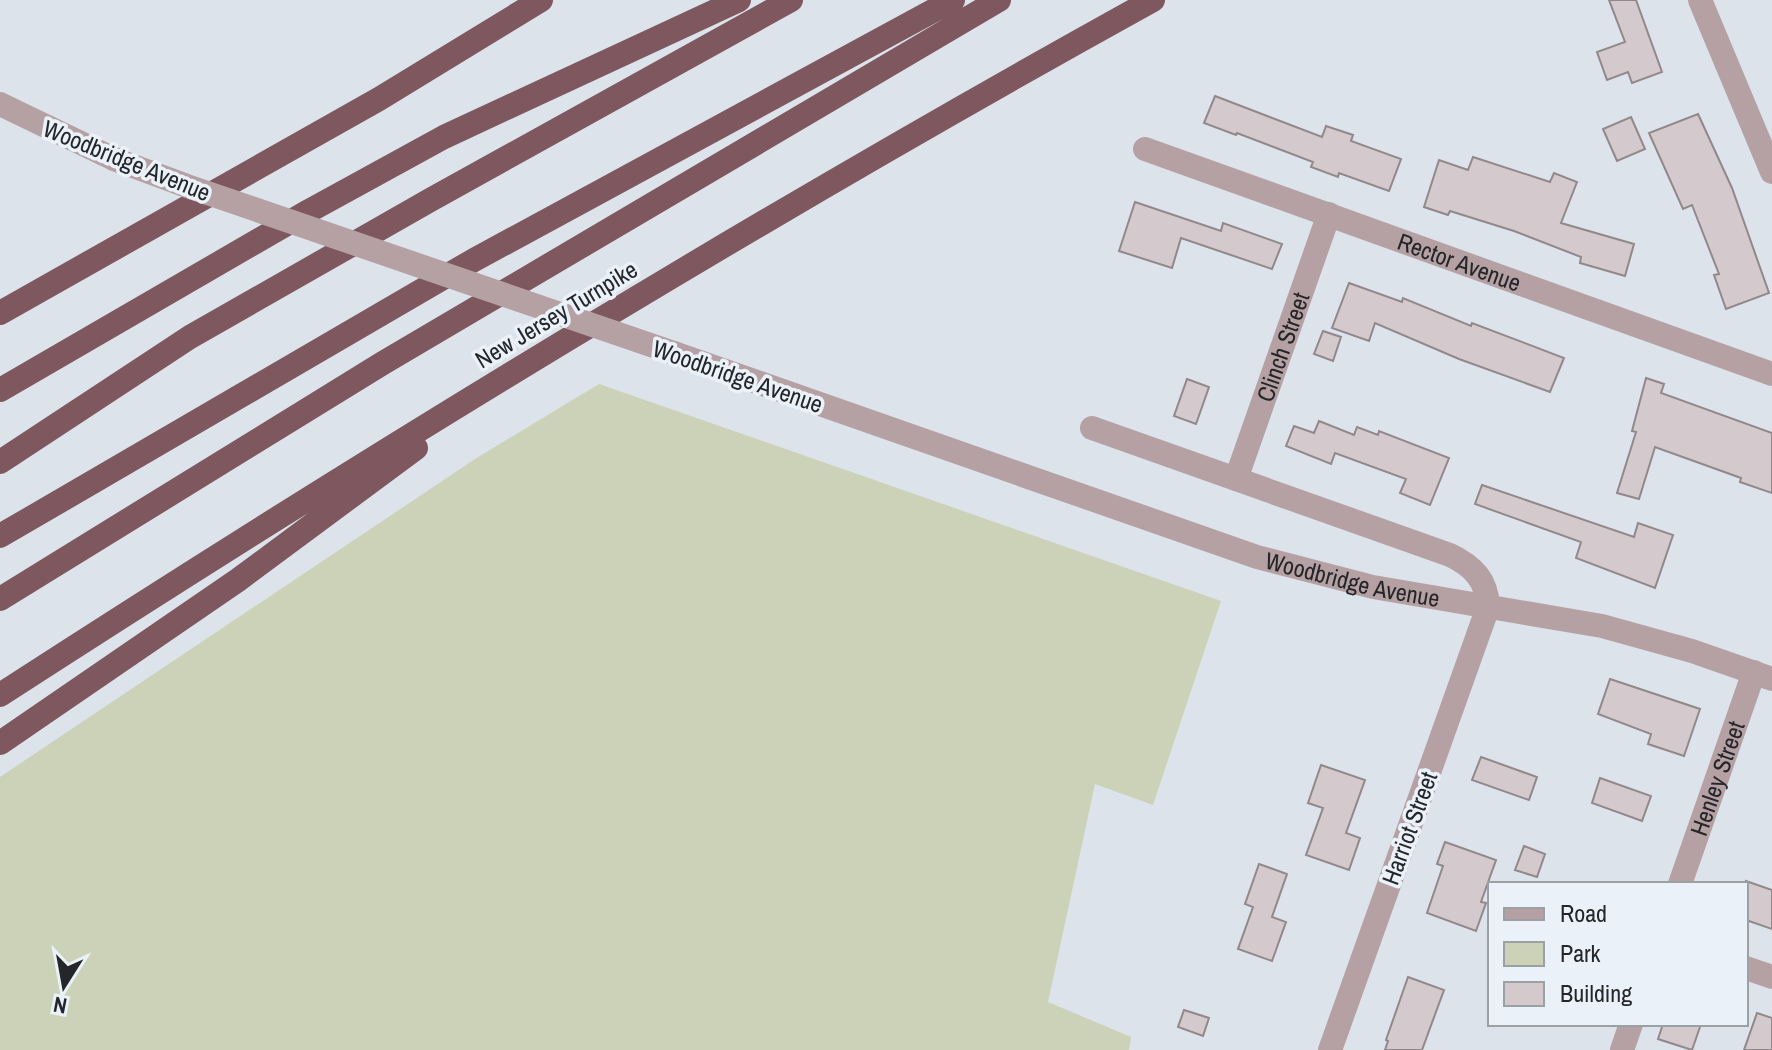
<svg xmlns="http://www.w3.org/2000/svg" width="1772" height="1050" font-family="'Archivo Narrow',sans-serif">
	<style>
		.green { fill: #ccd2b7 }
		.building { fill: #d4cacd; stroke: #92888b; stroke-width: 2 }
		.lines { fill: none; stroke-linecap: round; stroke-linejoin: round }
		.minor { stroke: #b5a1a4; stroke-width: 24 }
		.highway { stroke: #7f575e; stroke-width: 24 }
		.minor-bridge { stroke: #b5a1a4; stroke-width: 24 }
		.labels { text-anchor: middle; dominant-baseline: central; stroke-width: 7; stroke-linejoin: round; paint-order: stroke }
		.street-label { font-size: 24px; fill: #242629; stroke: #eaf1f8 }
	</style>
	<rect width="100%" height="100%" fill="#dce3ea"/>
	<!-- green -->
	<path class="green" d="M 599,384 L 1221,601 L 1153,805 L 1095,784 L 1048,1002 L 1131,1037 L 1129,1050 L 0,1050 L 0,777 L 475,459 Z"/>
	<!-- building -->
	<path class="building" d="M 1609,0 L 1636,0 L 1662,72 L 1632,83 L 1628,72 L 1607,80 L 1597,52 L 1625,42 Z
		M 1215,96 L 1322,137 L 1326,126 L 1353,135 L 1351,141 L 1401,159 L 1389,191 L 1339,173 L 1338,177 L 1311,167 L 1313,162 L 1237,133 L 1236,135 L 1204,123 Z
		M 1698,114 L 1732,188 L 1769,293 L 1726,309 L 1714,275 L 1719,274 L 1692,205 L 1683,209 L 1649,133 Z
		M 1631,117 L 1645,149 L 1617,161 L 1603,129 Z
		M 1473,157 L 1550,182 L 1554,173 L 1577,182 L 1561,223 L 1634,244 L 1625,276 L 1580,263 L 1581,257 L 1514,231 L 1450,211 L 1448,215 L 1424,207 L 1439,160 L 1468,170 Z
		M 1135,202 L 1221,231 L 1223,223 L 1282,244 L 1272,269 L 1181,238 L 1172,268 L 1119,251 Z
		M 1349,283 L 1402,302 L 1403,298 L 1471,326 L 1472,323 L 1564,358 L 1550,392 L 1459,359 L 1375,323 L 1369,341 L 1332,328 Z
		M 1323,331 L 1341,337 L 1333,361 L 1314,354 Z
		M 1646,378 L 1664,384 L 1661,393 L 1772,433 L 1772,493 L 1740,482 L 1741,478 L 1655,447 L 1639,499 L 1617,493 L 1636,432 L 1632,431 Z
		M 1187,379 L 1209,387 L 1196,424 L 1174,416 Z
		M 1319,421 L 1354,435 L 1357,427 L 1378,435 L 1379,431 L 1449,458 L 1430,505 L 1400,493 L 1406,479 L 1335,453 L 1331,464 L 1286,446 L 1294,426 L 1314,433 Z
		M 1482,485 L 1634,537 L 1638,523 L 1673,535 L 1655,588 L 1576,558 L 1581,542 L 1475,504 Z
		M 1610,679 L 1700,709 L 1684,756 L 1648,744 L 1651,734 L 1598,714 Z
		M 1481,757 L 1537,777 L 1529,800 L 1472,780 Z
		M 1321,765 L 1365,780 L 1346,833 L 1360,838 L 1349,870 L 1306,855 L 1323,808 L 1308,803 Z
		M 1600,778 L 1651,796 L 1642,821 L 1592,803 Z
		M 1445,842 L 1496,860 L 1481,902 L 1486,903 L 1476,931 L 1427,913 L 1443,866 L 1437,864 Z
		M 1524,846 L 1545,854 L 1537,877 L 1515,870 Z
		M 1259,864 L 1287,874 L 1272,917 L 1286,922 L 1272,961 L 1238,949 L 1253,907 L 1245,904 Z
		M 1746,881 L 1772,890 L 1772,929 L 1746,920 Z
		M 1408,977 L 1444,990 L 1422,1050 L 1385,1050 L 1388,1041 L 1386,1040 Z
		M 1184,1010 L 1209,1018 L 1203,1036 L 1178,1027 Z
		M 1757,1013 L 1772,1018 L 1772,1050 L 1744,1050 Z
		M 1663,1024 L 1701,1024 L 1692,1050 L 1658,1039 Z"/>
	<g class="lines">
		<!-- minor -->
		<g class="minor">
			<path d="M 1700,0 L 1772,172"/>
			<path d="M 0,104 L 114,159"/>
			<path id="s1" d="M 1145,149 L 1772,374"/>
			<path id="s2" d="M 674,353 L 1257,557 L 1373,587 L 1602,626 L 1692,651 L 1772,679"/>
			<path d="M 1092,428 L 1450,555 C 1473,566 1487,580 1488,607 L 1330,1050"/>
			<path id="s3" d="M 1236,479 L 1329,214"/>
			<path id="s4" d="M 1680,884 L 1754,672"/>
			<path d="M 1746,968 L 1772,977"/>
			<path d="M 1622,1050 L 1631,1024"/>
		</g>
		<!-- highway -->
		<path class="highway" d="M 0,313 L 379,99 L 541,0
			M 0,390 L 309,211 L 444,137 L 739,0
			M 0,462 L 190,337 L 432,199 L 791,0
			M 0,536 L 474,260 L 953,0
			M 0,599 L 383,363 L 999,0
			M 0,695 C 377,451 760,217 1153,0
			M 0,743 L 238,580 L 416,448"/>
		<!-- minor-bridge -->
		<path class="minor-bridge" d="M 114,159 L 187,186 L 674,353"/>
	</g>
	<g class="labels">
		<!-- street labels -->
		<g class="street-label">
			<text transform="translate(127 160) rotate(22)">Woodbridge Avenue</text>
			<text stroke="none"><textPath href="#s1" startOffset="334">Rector Avenue</textPath></text>
			<text transform="translate(556 314) rotate(-31)">New Jersey Turnpike</text>
			<text stroke="none"><textPath href="#s3" startOffset="140">Clinch Street</textPath></text>
			<text transform="translate(738 376) rotate(19)">Woodbridge Avenue</text>
			<text stroke="none"><textPath href="#s2" startOffset="716">Woodbridge Avenue</textPath></text>
			<text stroke="none"><textPath href="#s4" startOffset="112">Henley Street</textPath></text>
			<text transform="translate(1409 828) rotate(-70)">Harriot Street</text>
		</g>
	</g>
	<!-- legend -->
	<rect x="1488" y="882" width="260" height="144" fill="#eaf1f8" stroke="#9ba0a5" stroke-width="2"/>
	<rect x="1504" y="908" width="40" height="12" fill="#b5a1a4" stroke="#9ba0a5" stroke-width="2"/>
	<text x="1560" y="922" font-size="24" fill="#242629">Road</text>
	<rect x="1504" y="942" width="40" height="24" fill="#ccd2b7" stroke="#9ba0a5" stroke-width="2"/>
	<text x="1560" y="962" font-size="24" fill="#242629">Park</text>
	<rect x="1504" y="982" width="40" height="24" fill="#d4cacd" stroke="#9ba0a5" stroke-width="2"/>
	<text x="1560" y="1002" font-size="24" fill="#242629">Building</text>
	<!-- north arrow -->
	<g transform="translate(64 986) rotate(191)" stroke="#eaf1f8" stroke-width="6" paint-order="stroke">
	<path d="M0-6L14 30L0 20L-14 30Z" fill="#242629"/>
	<text y="-12" font-size="22" font-weight="bold" text-anchor="middle" fill="#242629">N</text>
	</g>
</svg>
